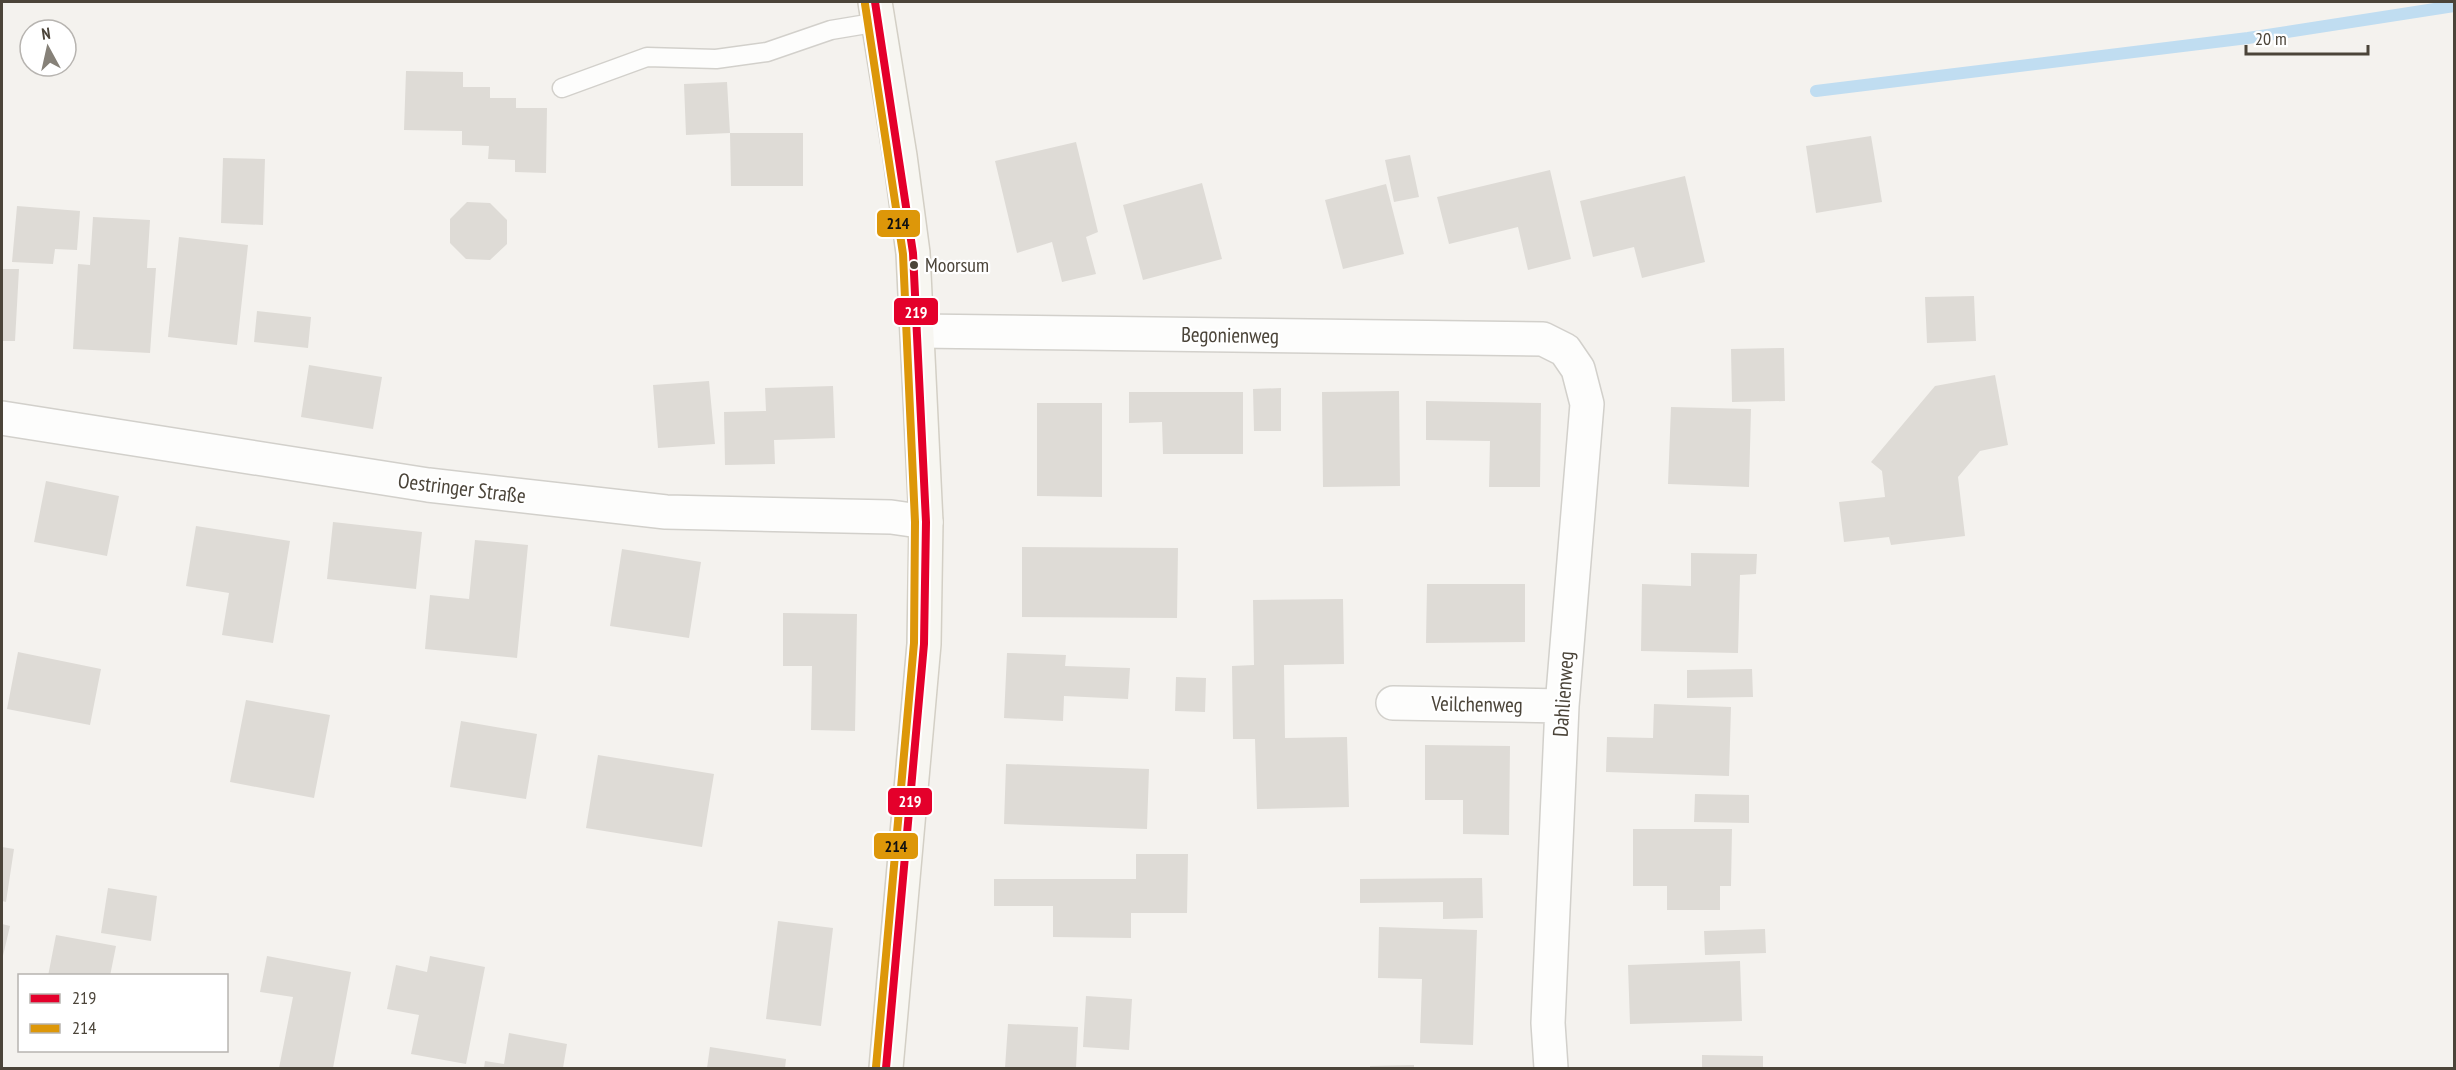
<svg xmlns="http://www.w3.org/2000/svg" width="2456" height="1070" font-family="'PT Sans Narrow',sans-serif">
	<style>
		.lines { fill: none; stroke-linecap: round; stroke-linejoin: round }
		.stream { stroke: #c0ddf1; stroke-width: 12 }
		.building { fill: #dedbd6 }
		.service-casing { stroke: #d2d0cb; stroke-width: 21 }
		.minor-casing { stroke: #d2d0cb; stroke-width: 36 }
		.secondary-casing { stroke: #d3cfc5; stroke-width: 36 }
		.service { stroke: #fdfdfc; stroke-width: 18 }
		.minor { stroke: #fdfdfc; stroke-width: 33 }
		.secondary { stroke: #f7f6f1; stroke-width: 33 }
		.bus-1-casing { stroke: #fff; stroke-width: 12 }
		.bus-2-casing { stroke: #fff; stroke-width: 12 }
		.bus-1 { stroke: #e4002b; stroke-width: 8 }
		.bus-2 { stroke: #dd9709; stroke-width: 8 }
		.bus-dot { fill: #4b4439; stroke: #fff; stroke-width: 2 }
		.labels { text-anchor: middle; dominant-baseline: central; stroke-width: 4.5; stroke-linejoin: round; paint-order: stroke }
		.bus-label { font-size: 20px; fill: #4b4439; stroke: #fff; text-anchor: start }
		.street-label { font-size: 21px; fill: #4b4439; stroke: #fff }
		.line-badge { stroke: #fff; stroke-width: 2 }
		.badge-label { font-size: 16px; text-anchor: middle; font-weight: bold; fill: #fff }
		.pale-badge-label { font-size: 16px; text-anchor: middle; font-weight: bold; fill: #111 }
	</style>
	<rect width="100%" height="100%" fill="#f4f2ee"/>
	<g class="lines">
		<!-- stream -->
		<path class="stream" d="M 1816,91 L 2248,38 L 2454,6"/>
	</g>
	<!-- building -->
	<path class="building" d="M 406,71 L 463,72 L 463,87 L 490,87 L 490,98 L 516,98 L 516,108 L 547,108 L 546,173 L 515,172 L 515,160 L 488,159 L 489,146 L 462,145 L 462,131 L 404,130 Z
		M 727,82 L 730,133 L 686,135 L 684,84 Z
		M 730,133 L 803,133 L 803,186 L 731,186 Z
		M 1871,136 L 1882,202 L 1816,213 L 1806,146 Z
		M 1076,142 L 1098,232 L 1086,237 L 1096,274 L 1062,282 L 1052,242 L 1017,253 L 995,161 Z
		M 1410,155 L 1419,197 L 1394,202 L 1385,160 Z
		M 223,158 L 265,159 L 263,225 L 221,223 Z
		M 1550,170 L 1571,259 L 1528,270 L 1518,227 L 1449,244 L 1437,197 Z
		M 1685,176 L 1705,262 L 1642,278 L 1634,247 L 1593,257 L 1580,201 Z
		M 1202,183 L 1222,259 L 1143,280 L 1123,205 Z
		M 1386,184 L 1404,254 L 1343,269 L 1325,200 Z
		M 467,202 L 490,203 L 507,220 L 507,244 L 490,260 L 466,259 L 450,243 L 450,219 Z
		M 17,206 L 80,211 L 77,250 L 55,249 L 53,264 L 12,262 Z
		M 93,217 L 150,220 L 147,268 L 156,268 L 150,353 L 73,349 L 78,264 L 90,265 Z
		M 179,237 L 248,245 L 237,345 L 168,337 Z
		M 2,269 L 19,269 L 15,341 L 2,341 Z
		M 1974,296 L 1976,341 L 1927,343 L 1925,297 Z
		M 257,311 L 311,317 L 308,348 L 254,342 Z
		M 1784,348 L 1785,401 L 1732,402 L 1731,349 Z
		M 309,365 L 382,377 L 373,429 L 301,417 Z
		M 1995,375 L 2008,445 L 1980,451 L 1958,477 L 1965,536 L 1891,545 L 1889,537 L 1844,542 L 1839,502 L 1885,497 L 1882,471 L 1871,462 L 1935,386 Z
		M 709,381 L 715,444 L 658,448 L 653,385 Z
		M 833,386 L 835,438 L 774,440 L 775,464 L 725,465 L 724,412 L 766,411 L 765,388 Z
		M 1281,388 L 1281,431 L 1254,431 L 1253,389 Z
		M 1399,391 L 1400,486 L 1323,487 L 1322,392 Z
		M 1129,392 L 1243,392 L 1243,454 L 1163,454 L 1162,422 L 1129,423 Z
		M 1426,401 L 1541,403 L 1540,487 L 1489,487 L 1490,441 L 1426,440 Z
		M 1037,403 L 1102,403 L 1102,497 L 1037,496 Z
		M 1671,407 L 1751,409 L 1749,487 L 1668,484 Z
		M 46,481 L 119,496 L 107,556 L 34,542 Z
		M 333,522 L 422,532 L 416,589 L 327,579 Z
		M 196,526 L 290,541 L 273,643 L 222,635 L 229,593 L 186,586 Z
		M 475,540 L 528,545 L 517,658 L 425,649 L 430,595 L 469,599 Z
		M 1022,547 L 1178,548 L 1177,618 L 1022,617 Z
		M 622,549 L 701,562 L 689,638 L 610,626 Z
		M 1691,553 L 1757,554 L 1756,574 L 1740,575 L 1738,653 L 1641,651 L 1642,584 L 1691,586 Z
		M 1427,584 L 1525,584 L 1525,642 L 1426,643 Z
		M 1343,599 L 1344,664 L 1284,665 L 1285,738 L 1347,737 L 1349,807 L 1257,809 L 1255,739 L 1233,739 L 1232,666 L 1254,665 L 1253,600 Z
		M 783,613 L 857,614 L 855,731 L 811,730 L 812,666 L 783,666 Z
		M 18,652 L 101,669 L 90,725 L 7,709 Z
		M 1007,653 L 1066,655 L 1065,666 L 1130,668 L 1128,699 L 1064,696 L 1063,721 L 1004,718 Z
		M 1752,669 L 1753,697 L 1687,698 L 1687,670 Z
		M 1176,677 L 1206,678 L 1205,712 L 1175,711 Z
		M 246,700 L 330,715 L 314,798 L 230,782 Z
		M 1654,704 L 1731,707 L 1729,776 L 1606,772 L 1607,737 L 1653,738 Z
		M 461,721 L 537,734 L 526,799 L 450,787 Z
		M 1425,745 L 1510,746 L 1509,835 L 1463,834 L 1463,800 L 1425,800 Z
		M 598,755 L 714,774 L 702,847 L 586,828 Z
		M 1006,764 L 1149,769 L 1147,829 L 1004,824 Z
		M 1695,794 L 1749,795 L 1749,823 L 1694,822 Z
		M 1633,829 L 1732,829 L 1731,886 L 1720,886 L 1720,910 L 1667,910 L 1667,886 L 1633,886 Z
		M 2,847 L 14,849 L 6,902 L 2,901 Z
		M 1136,854 L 1188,854 L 1187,913 L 1131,913 L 1131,938 L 1053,937 L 1053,906 L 994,906 L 994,879 L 1136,879 Z
		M 1482,878 L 1483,918 L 1443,919 L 1443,902 L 1360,903 L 1360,879 Z
		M 108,888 L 157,896 L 151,941 L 101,933 Z
		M 778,921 L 833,928 L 821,1026 L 766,1019 Z
		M 2,924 L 10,926 L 2,960 Z
		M 1379,927 L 1477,930 L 1473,1045 L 1420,1043 L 1422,979 L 1378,978 Z
		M 1765,929 L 1766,953 L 1705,955 L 1704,931 Z
		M 56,935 L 116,946 L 110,976 L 48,976 Z
		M 267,956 L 351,972 L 333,1068 L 279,1068 L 293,997 L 260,992 Z
		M 430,956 L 485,967 L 466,1064 L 411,1054 L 419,1015 L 387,1009 L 396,965 L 427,972 Z
		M 1740,961 L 1742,1021 L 1630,1024 L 1628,965 Z
		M 1086,996 L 1132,999 L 1129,1050 L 1083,1047 Z
		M 1008,1024 L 1078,1027 L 1076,1068 L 1005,1068 Z
		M 509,1033 L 567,1044 L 563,1068 L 484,1068 L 485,1061 L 504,1064 Z
		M 710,1047 L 786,1059 L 785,1068 L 707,1068 Z
		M 1702,1055 L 1763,1056 L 1763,1068 L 1702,1068 Z
		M 1414,1065 L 1414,1068 L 1370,1068 L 1370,1066 Z"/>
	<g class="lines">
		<!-- service casing -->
		<g class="service-casing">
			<path id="service" d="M 562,88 L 647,57 L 716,59 L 767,52 L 831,30 L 879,22"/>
		</g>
		<!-- minor casing -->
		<g class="minor-casing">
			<path id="minor" d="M 918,331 L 1543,339 L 1565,350 L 1578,369 L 1587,404 L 1562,706 L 1548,1023 L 1551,1068
				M 2,418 L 428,485 L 666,512 L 891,517 L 926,522
				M 1393,703 L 1562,706"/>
		</g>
		<!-- secondary casing -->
		<g class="secondary-casing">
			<path id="secondary" d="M 875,2 L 900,156 L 913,253 L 926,522 L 924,644 L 886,1068"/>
		</g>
		<!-- service -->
		<use href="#service" class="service"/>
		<!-- minor -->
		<use href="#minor" class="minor"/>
		<!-- secondary -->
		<use href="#secondary" class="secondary"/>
		<!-- bus-1 casing -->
		<g class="bus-1-casing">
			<path id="bus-1" d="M 875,2 L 913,253 L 926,522 L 924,644 L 886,1068"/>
		</g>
		<!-- bus-2 casing -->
		<g class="bus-2-casing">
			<path id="bus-2" d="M 865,4 L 903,254 L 915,522 L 914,643 L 876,1067"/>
		</g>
		<!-- bus-1 -->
		<use href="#bus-1" class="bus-1"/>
		<!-- bus-2 -->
		<use href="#bus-2" class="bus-2"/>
	</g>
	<!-- markers -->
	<circle class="bus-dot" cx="914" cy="265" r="5"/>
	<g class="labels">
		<!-- bus labels -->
		<g class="bus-label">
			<text x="925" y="265">Moorsum</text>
		</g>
		<!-- street labels -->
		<g class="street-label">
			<text transform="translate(1230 335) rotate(1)">Begonienweg</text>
			<text transform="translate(462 488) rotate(7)">Oestringer Straße</text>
			<text transform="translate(1563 694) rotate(-86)">Dahlienweg</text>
			<text transform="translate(1477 704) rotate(1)">Veilchenweg</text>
		</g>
	</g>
	<g class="line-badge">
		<rect x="876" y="209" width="45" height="29" rx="6" fill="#dd9709"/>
		<rect x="893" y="297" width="46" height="29" rx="6" fill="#e4002b"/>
		<rect x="887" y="787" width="46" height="29" rx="6" fill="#e4002b"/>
		<rect x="873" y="832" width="46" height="28" rx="6" fill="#dd9709"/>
	</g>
	<g class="badge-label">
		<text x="916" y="318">219</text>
		<text x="910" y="807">219</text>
	</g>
	<g class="pale-badge-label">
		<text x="898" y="229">214</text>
		<text x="896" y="852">214</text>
	</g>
	<!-- border -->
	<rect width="2456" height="1070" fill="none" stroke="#4b4439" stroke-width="6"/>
	<!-- legend -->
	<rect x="18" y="974" width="210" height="78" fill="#ffffff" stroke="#b7b4b0" stroke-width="1.5"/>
	<rect x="30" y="994" width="30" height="9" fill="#e4002b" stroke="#b7b4b0" stroke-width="1.5"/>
	<text x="72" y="1004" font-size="18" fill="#4b4439">219</text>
	<rect x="30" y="1024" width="30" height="9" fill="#dd9709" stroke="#b7b4b0" stroke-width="1.5"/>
	<text x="72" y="1034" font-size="18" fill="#4b4439">214</text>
	<!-- north arrow -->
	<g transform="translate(48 48) rotate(352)"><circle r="28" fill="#ffffff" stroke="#b7b4b0" stroke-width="1.5"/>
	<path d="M0-4.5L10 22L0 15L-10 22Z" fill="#868178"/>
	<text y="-9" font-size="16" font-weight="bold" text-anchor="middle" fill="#4b4439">N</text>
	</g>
	<!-- scale -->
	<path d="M2246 45v9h122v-9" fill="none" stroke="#4b4439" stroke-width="3"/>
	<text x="2255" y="45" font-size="18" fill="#4b4439" stroke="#ffffff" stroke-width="4.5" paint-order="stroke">20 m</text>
</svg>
